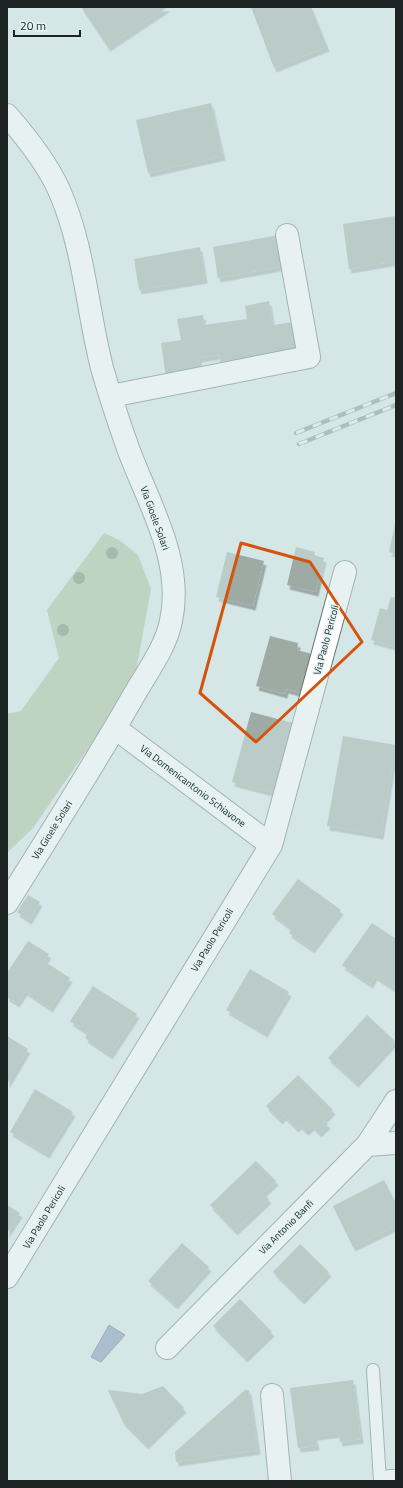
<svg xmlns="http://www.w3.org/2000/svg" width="403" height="1488" font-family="'Titillium Web',sans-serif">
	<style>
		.forest { fill: #a5bd97 }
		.water { fill: #788fb2; stroke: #5d6f87 }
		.building { fill: #9daba4; filter: url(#shadow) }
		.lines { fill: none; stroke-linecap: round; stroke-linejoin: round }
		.lane-casing { stroke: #667676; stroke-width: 14 }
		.street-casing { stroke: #667676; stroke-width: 24 }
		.lane { stroke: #fff; stroke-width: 12 }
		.street { stroke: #fff; stroke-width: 22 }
		.rail-casing { stroke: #808c8c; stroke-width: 4.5 }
		.rail { stroke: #e1f3f3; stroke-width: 3; stroke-dasharray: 9; stroke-linecap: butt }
		.tree { fill: #6e836c }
		.marked { fill: none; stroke: #d4540e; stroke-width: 3; stroke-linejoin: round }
		.labels { text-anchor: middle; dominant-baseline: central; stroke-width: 3; stroke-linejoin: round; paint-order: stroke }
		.street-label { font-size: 10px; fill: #1d2323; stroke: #e1f3f3 }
	</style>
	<defs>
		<filter id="shadow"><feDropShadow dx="2.5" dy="4.5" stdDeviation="0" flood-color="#0004"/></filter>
	</defs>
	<rect width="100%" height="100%" fill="#d4e6e6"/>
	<!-- forest -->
	<path class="forest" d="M 104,533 L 119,540 L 138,555 L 151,589 L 134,682 L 33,828 L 7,853 L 7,714 L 21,711 L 59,658 L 47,610 Z"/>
	<!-- water -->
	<path class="water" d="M 109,1325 L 125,1335 L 101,1362 L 91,1357 Z"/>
	<!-- building -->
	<path class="building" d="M 81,7 L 168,7 L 108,47 Z
		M 251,7 L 311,7 L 327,47 L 274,68 Z
		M 211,103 L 223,156 L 148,173 L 136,120 Z
		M 396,216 L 396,261 L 349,269 L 343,224 Z
		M 279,235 L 284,266 L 218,278 L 213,247 Z
		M 200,247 L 205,279 L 139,290 L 134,259 Z
		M 269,301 L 273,325 L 293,322 L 298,358 L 256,365 L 254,352 L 243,353 L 245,362 L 221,365 L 219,355 L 199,358 L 201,372 L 166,378 L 161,343 L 181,340 L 177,319 L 203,315 L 204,325 L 247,319 L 245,306 Z
		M 395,524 L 396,524 L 396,554 L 389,552 Z
		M 296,547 L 315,552 L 314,555 L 324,558 L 316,592 L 287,585 Z
		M 227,552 L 264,561 L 253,606 L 216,597 Z
		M 391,597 L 396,598 L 396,647 L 371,640 L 380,608 L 387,610 Z
		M 270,636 L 298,643 L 297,650 L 312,654 L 301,693 L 286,689 L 285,694 L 256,686 Z
		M 251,712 L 293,723 L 274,793 L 232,782 Z
		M 343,736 L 396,745 L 381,835 L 327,826 Z
		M 298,879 L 341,910 L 312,949 L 289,933 L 292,929 L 272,914 Z
		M 28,895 L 40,902 L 29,920 L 17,912 Z
		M 372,923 L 396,939 L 396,990 L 375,976 L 370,984 L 342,965 Z
		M 28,941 L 49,954 L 44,961 L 70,978 L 50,1008 L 25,991 L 17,1003 L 7,997 L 7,973 Z
		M 250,969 L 289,992 L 265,1033 L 226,1010 Z
		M 93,986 L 137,1014 L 110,1055 L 85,1038 L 88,1033 L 70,1021 Z
		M 367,1015 L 395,1041 L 356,1083 L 328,1058 Z
		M 7,1036 L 28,1049 L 7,1084 Z
		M 298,1075 L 333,1110 L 323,1120 L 328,1124 L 319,1133 L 312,1126 L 306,1131 L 299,1125 L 296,1128 L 284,1116 L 280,1120 L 266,1106 Z
		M 35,1089 L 73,1112 L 47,1154 L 10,1132 Z
		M 256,1161 L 276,1181 L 263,1193 L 269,1199 L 235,1231 L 210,1205 Z
		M 384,1180 L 396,1204 L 396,1226 L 353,1247 L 333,1206 Z
		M 7,1205 L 20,1213 L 7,1233 Z
		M 182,1243 L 209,1267 L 175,1305 L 148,1281 Z
		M 300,1244 L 329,1272 L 302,1300 L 273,1272 Z
		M 240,1299 L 272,1332 L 245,1358 L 213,1326 Z
		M 353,1380 L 361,1439 L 340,1442 L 339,1433 L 315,1436 L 317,1446 L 298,1448 L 290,1388 Z
		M 163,1386 L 184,1408 L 146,1445 L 123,1422 L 108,1390 L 142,1394 Z
		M 245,1390 L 249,1390 L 258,1450 L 176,1462 L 175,1452 Z"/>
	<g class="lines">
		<!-- lane casing -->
		<g class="lane-casing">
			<path id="lane" d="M 373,1370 L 380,1481"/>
		</g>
		<!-- street casing -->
		<g class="street-casing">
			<path id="street" d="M 7,115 C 27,138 47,163 59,190 C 84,246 87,309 102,368 C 110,396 119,423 129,451 C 149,504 184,562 171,621 C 166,647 147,672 134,695 C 94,765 50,834 7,903
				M 111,396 L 309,357 L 287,235
				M 115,728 L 271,845
				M 367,1145 L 396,1143
				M 7,1277 L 271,845 L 345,572
				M 167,1348 L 367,1145 L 396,1101
				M 272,1395 L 280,1481
				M 390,1481 L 396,1481"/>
		</g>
		<!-- lane -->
		<use href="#lane" class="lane"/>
		<!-- street -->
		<use href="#street" class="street"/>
		<!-- rail casing -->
		<g class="rail-casing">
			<path id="rail" d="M 296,433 L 396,393
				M 299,444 L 396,405"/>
		</g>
		<!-- rail -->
		<use href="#rail" class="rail"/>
	</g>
	<!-- trees -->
	<g class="tree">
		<circle cx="112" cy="553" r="6"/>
		<circle cx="79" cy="578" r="6"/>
		<circle cx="63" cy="630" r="6"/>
	</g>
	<!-- marked area -->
	<path d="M0 0H403V1488H0ZM 241,543 L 310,562 L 362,642 L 256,742 L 200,693 Z" fill="#d4e6e6" fill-opacity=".55" fill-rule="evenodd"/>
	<path class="marked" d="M 241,543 L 310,562 L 362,642 L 256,742 L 200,693 Z"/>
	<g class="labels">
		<!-- street labels -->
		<g class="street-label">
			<text transform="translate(155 518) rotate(70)">Via Gioele Solari</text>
			<text transform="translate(326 640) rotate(-75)">Via Paolo Pericoli</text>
			<text transform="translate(193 786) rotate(37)">Via Domenicantonio Schiavone</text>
			<text transform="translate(52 830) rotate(-58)">Via Gioele Solari</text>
			<text transform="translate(212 940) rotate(-59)">Via Paolo Pericoli</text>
			<text transform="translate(44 1217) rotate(-59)">Via Paolo Pericoli</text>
			<text transform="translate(286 1227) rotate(-45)">Via Antonio Banfi</text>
		</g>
	</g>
	<!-- border -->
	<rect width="403" height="1488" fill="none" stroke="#1d2323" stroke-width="16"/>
	<!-- scale -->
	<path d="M14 30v6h66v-6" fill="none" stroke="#1d2323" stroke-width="2"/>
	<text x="20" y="30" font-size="12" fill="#1d2323" stroke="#e1f3f3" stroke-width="3" paint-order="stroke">20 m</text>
</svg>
